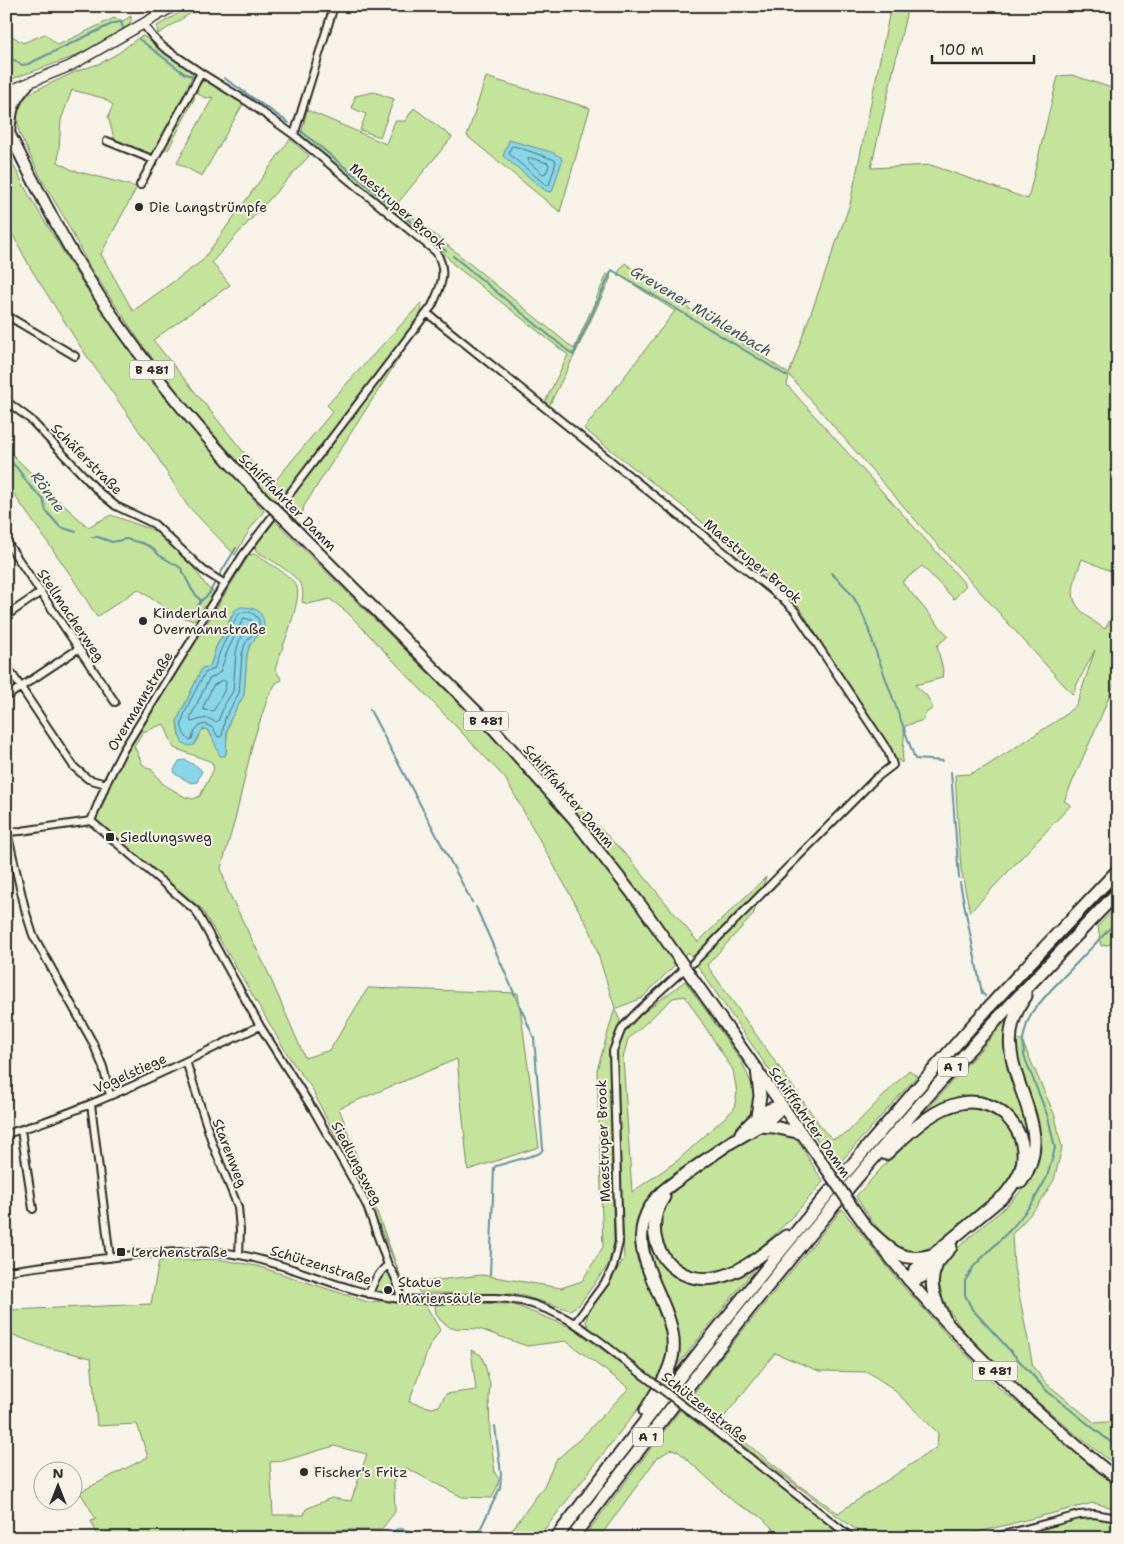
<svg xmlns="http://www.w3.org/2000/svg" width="1124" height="1544" font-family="'Shantell Sans',sans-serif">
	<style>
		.green { fill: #c4e39b; stroke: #788763; fill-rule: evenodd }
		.water { fill: #88d6e7; stroke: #63929c }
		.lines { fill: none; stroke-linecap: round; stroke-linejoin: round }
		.shore { stroke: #506f76; stroke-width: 1 }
		.stream { stroke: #63929c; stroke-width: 2 }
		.street-casing { stroke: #2b2b2b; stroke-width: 10 }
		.secondary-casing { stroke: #2b2b2b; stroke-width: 12 }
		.primary-casing { stroke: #2b2b2b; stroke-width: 14 }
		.highway-casing { stroke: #2b2b2b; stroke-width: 15 }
		.street { stroke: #f7f3e8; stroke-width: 6 }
		.secondary { stroke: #f7f3e8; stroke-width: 9 }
		.primary { stroke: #f7f3e8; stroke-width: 10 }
		.highway { stroke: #f7f3e8; stroke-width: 11 }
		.street-bridge-casing { stroke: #2b2b2b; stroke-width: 10; stroke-linecap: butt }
		.primary-bridge-casing { stroke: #2b2b2b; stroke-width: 14; stroke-linecap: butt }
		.street-bridge { stroke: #f7f3e8; stroke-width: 6 }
		.primary-bridge { stroke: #f7f3e8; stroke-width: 10 }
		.poi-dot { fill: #2b2b2b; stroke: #f7f3e8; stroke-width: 2 }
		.labels { text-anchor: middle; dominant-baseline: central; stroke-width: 4; stroke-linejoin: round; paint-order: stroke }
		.shield { fill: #f7f3e8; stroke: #686764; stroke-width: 1 }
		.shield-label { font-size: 12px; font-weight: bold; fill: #2b2b2b }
		.street-label { font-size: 14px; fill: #2b2b2b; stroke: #f7f3e8 }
		.poi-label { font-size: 14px; fill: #2b2b2b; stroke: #f7f3e8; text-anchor: start }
		.water-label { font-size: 15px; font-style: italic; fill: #42565a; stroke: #f7f3e8 }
	</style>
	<rect width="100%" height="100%" fill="#f7f3e8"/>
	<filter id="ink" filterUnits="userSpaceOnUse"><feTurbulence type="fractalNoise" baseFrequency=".02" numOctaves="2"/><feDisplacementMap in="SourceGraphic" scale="10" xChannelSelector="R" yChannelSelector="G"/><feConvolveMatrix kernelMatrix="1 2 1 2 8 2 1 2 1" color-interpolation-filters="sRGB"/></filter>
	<g filter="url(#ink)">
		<!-- green -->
		<path class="green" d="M 191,6 L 202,6 L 158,34 L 157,26 Z
			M 891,6 L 908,6 L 871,168 L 931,165 L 1028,199 L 1058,76 L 1072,75 L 1118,90 L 1118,574 L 1082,559 C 1067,599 1069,605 1105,629 L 1118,605 L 1118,675 L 1099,721 L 1064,801 L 1071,805 L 970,912 L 961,869 L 955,775 L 970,774 L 985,767 L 1064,716 L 1077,704 L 1095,650 L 1077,684 L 1073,695 L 918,523 L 789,375 L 787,385 L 966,585 L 954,599 L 922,566 L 902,582 L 948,636 L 937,646 L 943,670 L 942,678 L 915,685 L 927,696 L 933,708 L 926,713 L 923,720 L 905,726 L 902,763 L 895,758 L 795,601 L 690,512 L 584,429 L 675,311 L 617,274 L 625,263 L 652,284 L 789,374 L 850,204 Z
			M 131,16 C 132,25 127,28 120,34 L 70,58 L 6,81 L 6,32 L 23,43 L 45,34 L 58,45 L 114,18 L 123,21 Z
			M 143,36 L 193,72 L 190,82 L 155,151 L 151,154 L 146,153 L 115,141 L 108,117 L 113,105 L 103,98 L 72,90 L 61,120 L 58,162 L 72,170 L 137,187 L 101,254 L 133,311 L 202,261 L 290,139 L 309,156 L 212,262 L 230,285 L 153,340 L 271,486 L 333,411 L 327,405 L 421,303 L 422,310 L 408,344 L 304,506 L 302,515 L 295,518 L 263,489 L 185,402 L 143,346 L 89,266 L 64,217 L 42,180 L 19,132 L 17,114 L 24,99 L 32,92 L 75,72 L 101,63 L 120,52 L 139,37 Z
			M 486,77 L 590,108 L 560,212 L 467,136 Z
			M 207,80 L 243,104 L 202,176 L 177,163 L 213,97 L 205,98 L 197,93 L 197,88 L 202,82 Z
			M 374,92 L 394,99 L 380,137 L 360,130 L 366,114 L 352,108 L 355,96 Z
			M 193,95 L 195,97 L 168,150 L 164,147 Z
			M 414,108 L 452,137 L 397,204 L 574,349 L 607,274 L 611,277 L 576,352 L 549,406 L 545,402 L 568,355 L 453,264 L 444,253 L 301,135 L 307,110 L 386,144 L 395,121 L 405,121 Z
			M 6,151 L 30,197 L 76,273 L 154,385 L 264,511 L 250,529 L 235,555 L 187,505 L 156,455 L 82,349 L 31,269 L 6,222 Z
			M 6,448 L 58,500 L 88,527 L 111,515 L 158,532 L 189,561 L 208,588 L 214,592 C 209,600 204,614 196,619 C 185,625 149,596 138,589 L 97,617 L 72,577 L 6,483 Z
			M 275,521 L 490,734 L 529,779 L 544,771 L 629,858 L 698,942 L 766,877 L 753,915 L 707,965 L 824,1131 L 833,1139 L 846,1134 L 909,1070 L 917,1076 L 836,1167 L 688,952 L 642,998 L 615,1009 L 620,1021 L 609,1053 L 614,1243 L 608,1265 L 579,1305 L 570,1310 L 516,1294 L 420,1293 L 412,1283 L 482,1275 L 561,1288 L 582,1281 L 603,1247 L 597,1070 L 615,1008 L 591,932 L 505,778 L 348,613 L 330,599 L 308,604 L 302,602 C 303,595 304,588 299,582 C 291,571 268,558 256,551 L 255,546 Z
			M 254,554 C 266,561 291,575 297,587 C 302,600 280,654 275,669 L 282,680 L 276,683 L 268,697 L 253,742 L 235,820 L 221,868 L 227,889 L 266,968 L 305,1058 L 330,1050 L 368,988 L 518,993 L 539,1147 L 468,1170 L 457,1059 L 339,1108 L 400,1275 L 379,1225 L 311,1087 L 292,1062 L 201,908 L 94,821 C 104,810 105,794 111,781 C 119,763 129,746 141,730 L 249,555 ZM 235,610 L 264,627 L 250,645 L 247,654 L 244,695 L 230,720 L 227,731 L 226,754 L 206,729 L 202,730 L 198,734 L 179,735 L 177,721 L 202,668 L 210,667 L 216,647 ZM 164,724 L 174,748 L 212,762 L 214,769 L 200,796 L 193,799 L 185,797 L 163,784 L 152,770 L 143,765 L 134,746 L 143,732 Z
			M 1118,905 L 1118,943 L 1101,946 L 1098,926 Z
			M 685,981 L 742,1062 L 752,1085 L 755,1098 L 753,1111 L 736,1129 L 666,1182 L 647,1201 L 637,1227 L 637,1259 L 665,1329 L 668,1344 L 666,1362 L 658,1381 L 590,1330 L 586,1322 L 588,1313 L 624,1259 L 616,1052 L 625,1030 L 643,1013 ZM 685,996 L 733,1070 L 737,1093 L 734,1109 L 677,1161 L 632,1192 L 623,1058 L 628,1039 L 673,998 Z
			M 1014,1012 L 1009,1026 L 1025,1110 L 1031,1152 L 1019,1127 L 967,1100 L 907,1132 Z
			M 1015,1040 L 1022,1041 L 1055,1116 L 1062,1148 L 1054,1180 L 1037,1207 L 1012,1234 L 1014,1267 L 1033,1367 L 1047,1384 L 1095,1423 L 1118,1421 L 1118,1467 L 1079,1437 L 992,1363 L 959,1325 L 949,1310 L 943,1298 L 940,1287 L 935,1280 C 941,1267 949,1256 960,1246 C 990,1216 1042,1190 1040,1140 C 1038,1112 1023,1086 1017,1059 C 1015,1053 1015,1046 1015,1040 Z
			M 975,1108 C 980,1109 985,1109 990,1111 C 1015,1123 1026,1155 1011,1179 C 1001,1196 944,1241 926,1249 C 919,1251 910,1252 903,1250 C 888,1245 864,1211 856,1196 C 883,1168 909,1132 945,1115 C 954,1110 964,1109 975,1108 Z
			M 767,1131 L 789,1134 L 799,1143 L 823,1182 C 800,1208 760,1256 728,1269 C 683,1287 644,1247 666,1203 C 676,1184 698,1172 714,1160 C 731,1148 746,1135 767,1131 Z
			M 662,1197 L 657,1253 L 703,1282 L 772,1247 L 672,1372 L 675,1361 L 648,1263 L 645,1228 Z
			M 842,1209 L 901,1284 L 949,1337 L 999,1388 L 1118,1486 L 1118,1509 L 1093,1503 L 955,1538 L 867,1538 L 686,1403 L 726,1351 ZM 775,1353 L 819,1371 L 868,1372 L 892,1388 L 938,1433 L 937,1447 L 838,1513 L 800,1486 L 720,1422 Z
			M 218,1259 L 257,1266 L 368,1302 L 396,1300 L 424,1302 L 440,1330 L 429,1347 L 409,1402 L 432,1408 L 439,1406 L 446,1394 L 476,1390 L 471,1350 L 481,1355 L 485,1365 L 490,1384 L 489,1399 L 490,1433 L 495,1473 L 499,1479 L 497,1487 L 492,1498 L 462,1497 L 406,1468 L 399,1470 L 394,1483 L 395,1512 L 381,1530 L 299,1530 L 196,1538 L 99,1538 L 91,1521 L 96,1519 L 80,1492 L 148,1457 L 137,1424 L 97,1426 L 91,1358 L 42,1346 L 6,1332 L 6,1312 L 11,1310 L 151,1304 L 159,1261 ZM 334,1446 L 367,1454 L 351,1501 L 331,1498 L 306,1509 L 304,1515 L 273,1515 L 270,1462 L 283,1461 Z
			M 385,1272 L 393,1272 L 400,1299 L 369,1294 Z
			M 438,1302 L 512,1304 L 573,1328 L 654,1388 L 538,1538 L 506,1538 L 544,1486 L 556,1460 L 581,1438 L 629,1388 L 566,1341 L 527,1346 L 479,1329 L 451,1328 L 440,1320 L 436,1313 L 435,1307 Z
			M 680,1410 L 846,1538 L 782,1538 L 760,1516 L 734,1502 L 679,1452 L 672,1449 L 657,1458 L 599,1538 L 583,1538 Z
			M 1082,1518 L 1106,1518 L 1118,1522 L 1118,1538 L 1004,1538 Z"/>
		<!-- water -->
		<path class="water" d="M 509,140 L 551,152 L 561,157 L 562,161 L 552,192 L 546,191 L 503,156 Z
			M 241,607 C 256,607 264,611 264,627 L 250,645 L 247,654 L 244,695 L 230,720 L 227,731 L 226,754 L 225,756 L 220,756 L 210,732 L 206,729 L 202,730 L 194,745 L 188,746 L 182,742 L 179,735 L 177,721 L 202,668 L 210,667 L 216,647 L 228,626 L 232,616 L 235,610 Z
			M 185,760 L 198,767 L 202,771 L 197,782 L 191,783 L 175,774 L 174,770 L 179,761 Z
			M 399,1528 L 413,1531 L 422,1538 L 346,1538 L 353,1533 L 361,1537 L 366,1535 L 383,1535 Z"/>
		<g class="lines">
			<!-- shore -->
			<path class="shore" d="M 514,146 L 555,160 L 556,162 L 549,185 L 546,185 L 510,155 L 509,153 L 511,147 Z
				M 531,158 L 548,163 L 549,166 L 546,173 L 543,174 L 529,162 L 528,159 Z
				M 243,612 L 250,612 L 256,616 L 259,620 L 259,625 L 245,644 L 242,654 L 239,693 L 225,718 L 222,736 L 218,737 L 213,728 L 205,724 C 196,726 194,731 192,739 L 189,740 C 184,736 181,728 182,722 C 184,711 199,683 205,673 L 214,669 L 221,649 L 236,618 L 239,614 Z
				M 244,618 L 251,620 L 253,623 L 239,641 L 236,653 L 233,691 L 225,704 L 218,721 L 215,722 C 206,715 201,720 191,722 L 190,718 L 209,679 L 215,676 L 220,672 L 227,652 Z
				M 223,680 L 226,682 L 225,689 L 214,710 L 212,711 L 204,710 L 203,707 L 213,686 Z"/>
			<!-- stream -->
			<path class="stream" d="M 139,39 L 185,74 L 193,76
				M 6,55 L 22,65 L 28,64 L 114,23 L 121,22 L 123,28
				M 224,78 L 289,123
				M 301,131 L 446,251
				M 453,256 L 573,355 L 612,270 L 787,376
				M 6,457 L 18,469 L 29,485 L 43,499 L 46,511 L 60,527 L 76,532
				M 92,537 L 98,537 L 112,542 L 126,539 L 142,543 L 151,547 L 159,555 L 181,568 L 192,590 L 201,601
				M 831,573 C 837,579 843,584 848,590 C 864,609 870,635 878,658
				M 220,574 L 236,548
				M 193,614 L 201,601 L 209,594 L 214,584
				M 879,660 L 915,759 L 943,761
				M 370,710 L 472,902
				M 951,772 L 959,878
				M 960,883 L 982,993 L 985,996
				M 476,907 L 534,1038 L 543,1149 L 541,1152 L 538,1154 L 496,1166 L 494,1168 L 490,1275
				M 1118,920 L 1050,991 L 1032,1012 L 1027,1023 L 1023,1039 L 1024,1056 L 1048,1117 L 1055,1148 L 1047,1177 L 1033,1202 L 1013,1227 L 974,1266 L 965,1281 L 965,1295 L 972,1309 L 1047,1391 L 1118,1448
				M 476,1538 L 500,1488 L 501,1474 L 495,1426
				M 1109,1538 L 1118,1531"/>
			<!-- street casing -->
			<g class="street-casing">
				<path id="street" d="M 294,135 L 334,6
					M 107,141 L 154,160
					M 140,185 L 201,73
					M 427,313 L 785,601 L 795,611 L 888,751 L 893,765 L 876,778 L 693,963
					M 6,315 L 75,356
					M 6,401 L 30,419 L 100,493 L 116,506 L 154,524 L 203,570 L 225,584
					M 6,541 L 115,702
					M 6,616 L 41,592
					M 6,665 L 74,767 L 88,779 L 106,784
					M 6,697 L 78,649
					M 91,821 L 106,784 L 122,752 L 193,638 L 198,626 L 243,555 L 432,306 C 441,287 448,271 436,252 L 294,135 L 248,102 L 201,73 L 163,47 L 153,37 L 143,24
					M 91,821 L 196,911 L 260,1026 L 314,1111 L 357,1187 L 367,1206 L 388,1265 C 396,1276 400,1286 400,1299
					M 6,832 L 21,831 L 91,821
					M 7,832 L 26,913 L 33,935 L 93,1043 L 103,1067 L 110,1095
					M 186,1061 L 213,1145 L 238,1207 L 240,1230 L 239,1255
					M 91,1104 L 110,1258
					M 21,1130 L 33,1209
					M 6,1134 C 94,1108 177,1065 260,1026
					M 6,1271 C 53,1265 99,1258 145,1254 C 177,1252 209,1249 240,1255 C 292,1264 340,1291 393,1298 C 427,1303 461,1297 495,1298 C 558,1300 596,1339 643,1375
					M 369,1294 C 373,1283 378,1272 388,1265
					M 575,1323 L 606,1281 L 613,1267 L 619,1242 L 613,1051 L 622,1028 L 637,1012 L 681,972
					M 694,1414 L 852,1538
					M 991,1538 L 1079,1515 L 1094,1514 L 1118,1518"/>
			</g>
			<!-- secondary casing -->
			<g class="secondary-casing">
				<path id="secondary" d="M 6,92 L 70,66 L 174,6"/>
			</g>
			<!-- primary casing -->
			<g class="primary-casing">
				<path id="primary" d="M 6,127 C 30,174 53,222 81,267 C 131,349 192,424 258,493
					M 9,133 C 11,111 12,101 27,85
					M 291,525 L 491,726 L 573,818 L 641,905 L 819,1158
					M 855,1211 C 906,1284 968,1348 1034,1408 C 1061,1432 1088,1457 1118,1479"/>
			</g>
			<!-- highway casing -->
			<g class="highway-casing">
				<path id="highway" d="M 757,1069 L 760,1096 L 757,1116
					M 760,1126 L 774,1127 L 801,1133
					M 741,1133 C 754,1119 763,1109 782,1106
					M 886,1154 C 908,1134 931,1109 961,1103 C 999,1096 1032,1132 1021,1169 C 1018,1179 1011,1187 1005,1195 L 916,1269 L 909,1280
					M 1021,1182 C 1066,1118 976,1064 1026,996
					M 664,1197 C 638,1236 668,1285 714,1278 C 740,1275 766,1251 786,1236
					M 870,1231 C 892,1251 901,1263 932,1255
					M 936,1267 C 927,1286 936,1302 945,1320
					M 909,1280 C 929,1280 938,1260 951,1247
					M 645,1411 C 655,1394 671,1372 673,1352 C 678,1301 618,1254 652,1204 C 660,1191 671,1185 683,1176 C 699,1165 716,1152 733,1141 C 751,1130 769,1123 782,1106
					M 556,1538 C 688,1362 825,1192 971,1027 C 1018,974 1069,922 1118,870
					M 572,1538 C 695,1375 821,1214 958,1062 C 1010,1004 1064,948 1118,892"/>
			</g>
			<!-- street -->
			<use href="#street" class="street"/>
			<!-- secondary -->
			<use href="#secondary" class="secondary"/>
			<!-- primary -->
			<use href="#primary" class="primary"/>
			<!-- highway -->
			<use href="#highway" class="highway"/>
			<!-- street-bridge casing -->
			<g class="street-bridge-casing">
				<path id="street-bridge" d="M 643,1375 L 694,1414"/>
			</g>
			<!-- primary-bridge casing -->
			<g class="primary-bridge-casing">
				<path id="primary-bridge" d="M 258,493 L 291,525
					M 819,1158 L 855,1211"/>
			</g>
			<!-- street-bridge -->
			<use href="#street-bridge" class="street-bridge"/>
			<!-- primary-bridge -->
			<use href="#primary-bridge" class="primary-bridge"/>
		</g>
	</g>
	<!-- markers -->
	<g class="poi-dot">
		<circle cx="139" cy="207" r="5"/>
		<circle cx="143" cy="621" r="5"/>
		<rect x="105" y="832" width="10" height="10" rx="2.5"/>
		<rect x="116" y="1247" width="10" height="10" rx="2.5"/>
		<circle cx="388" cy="1290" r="5"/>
		<circle cx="304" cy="1472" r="5"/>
	</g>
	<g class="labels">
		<!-- shield labels -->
		<g class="shield">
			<rect x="129.5" y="360.5" width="45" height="19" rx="4"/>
			<rect x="463.5" y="711.5" width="45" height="19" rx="4"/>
			<rect x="938" y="1057.5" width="30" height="19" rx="4"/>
			<rect x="972.5" y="1361.5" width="45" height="19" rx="4"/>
			<rect x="633" y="1427.5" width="30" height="19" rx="4"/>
		</g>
		<g class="shield-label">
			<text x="152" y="370">B 481</text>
			<text x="486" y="721">B 481</text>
			<text x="953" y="1067">A 1</text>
			<text x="995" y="1371">B 481</text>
			<text x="648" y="1437">A 1</text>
		</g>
		<!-- street labels -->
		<g class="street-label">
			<text transform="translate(398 206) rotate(41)">Maestruper Brook</text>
			<text transform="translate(87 459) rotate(45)">Schäferstraße</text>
			<text transform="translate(288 502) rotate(45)">Schifffahrter Damm</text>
			<text transform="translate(753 561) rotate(40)">Maestruper Brook</text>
			<text transform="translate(71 615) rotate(56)">Stellmacherweg</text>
			<text transform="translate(140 701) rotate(-59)">Overmannstraße</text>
			<text transform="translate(569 796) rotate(49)">Schifffahrter Damm</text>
			<text transform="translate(130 1073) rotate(-24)">Vogelstiege</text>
			<text transform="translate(810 1122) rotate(55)">Schifffahrter Damm</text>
			<text transform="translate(603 1141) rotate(-92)">Maestruper Brook</text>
			<text transform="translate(230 1153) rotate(69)">Starenweg</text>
			<text transform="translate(357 1163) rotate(62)">Siedlungsweg</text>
			<text transform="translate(321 1265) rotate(17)">Schützenstraße</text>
			<text transform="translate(705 1407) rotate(38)">Schützenstraße</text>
		</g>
		<!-- poi labels -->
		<g class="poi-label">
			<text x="149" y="207">Die Langstrümpfe</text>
			<text x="153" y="613">Kinderland<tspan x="153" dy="16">Overmannstraße</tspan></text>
			<text x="120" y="837">Siedlungsweg</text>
			<text x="131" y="1252">Lerchenstraße</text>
			<text x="398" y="1282">Statue<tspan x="398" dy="16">Mariensäule</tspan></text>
			<text x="314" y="1472">Fischer's Fritz</text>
		</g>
		<!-- water labels -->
		<g class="water-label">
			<text transform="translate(701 311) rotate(31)">Grevener Mühlenbach</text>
			<text transform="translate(48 492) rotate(54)">Rönne</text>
		</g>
	</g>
	<!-- margin -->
	<rect width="1124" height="1544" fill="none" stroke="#f7f3e8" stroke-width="25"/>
	<rect x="12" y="12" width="1099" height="1519" fill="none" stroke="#2b2b2b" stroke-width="2" filter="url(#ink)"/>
	<!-- north arrow -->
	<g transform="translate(58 1486)"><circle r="24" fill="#f7f3e8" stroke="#a5a39c"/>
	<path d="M0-4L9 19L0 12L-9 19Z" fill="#2b2b2b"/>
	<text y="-8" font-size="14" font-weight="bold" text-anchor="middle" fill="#2b2b2b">N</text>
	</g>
	<!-- scale -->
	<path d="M932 55v8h102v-8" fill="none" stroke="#2b2b2b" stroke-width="2.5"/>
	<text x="939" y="55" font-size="15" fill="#2b2b2b" stroke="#f7f3e8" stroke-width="4" paint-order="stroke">100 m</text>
</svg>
